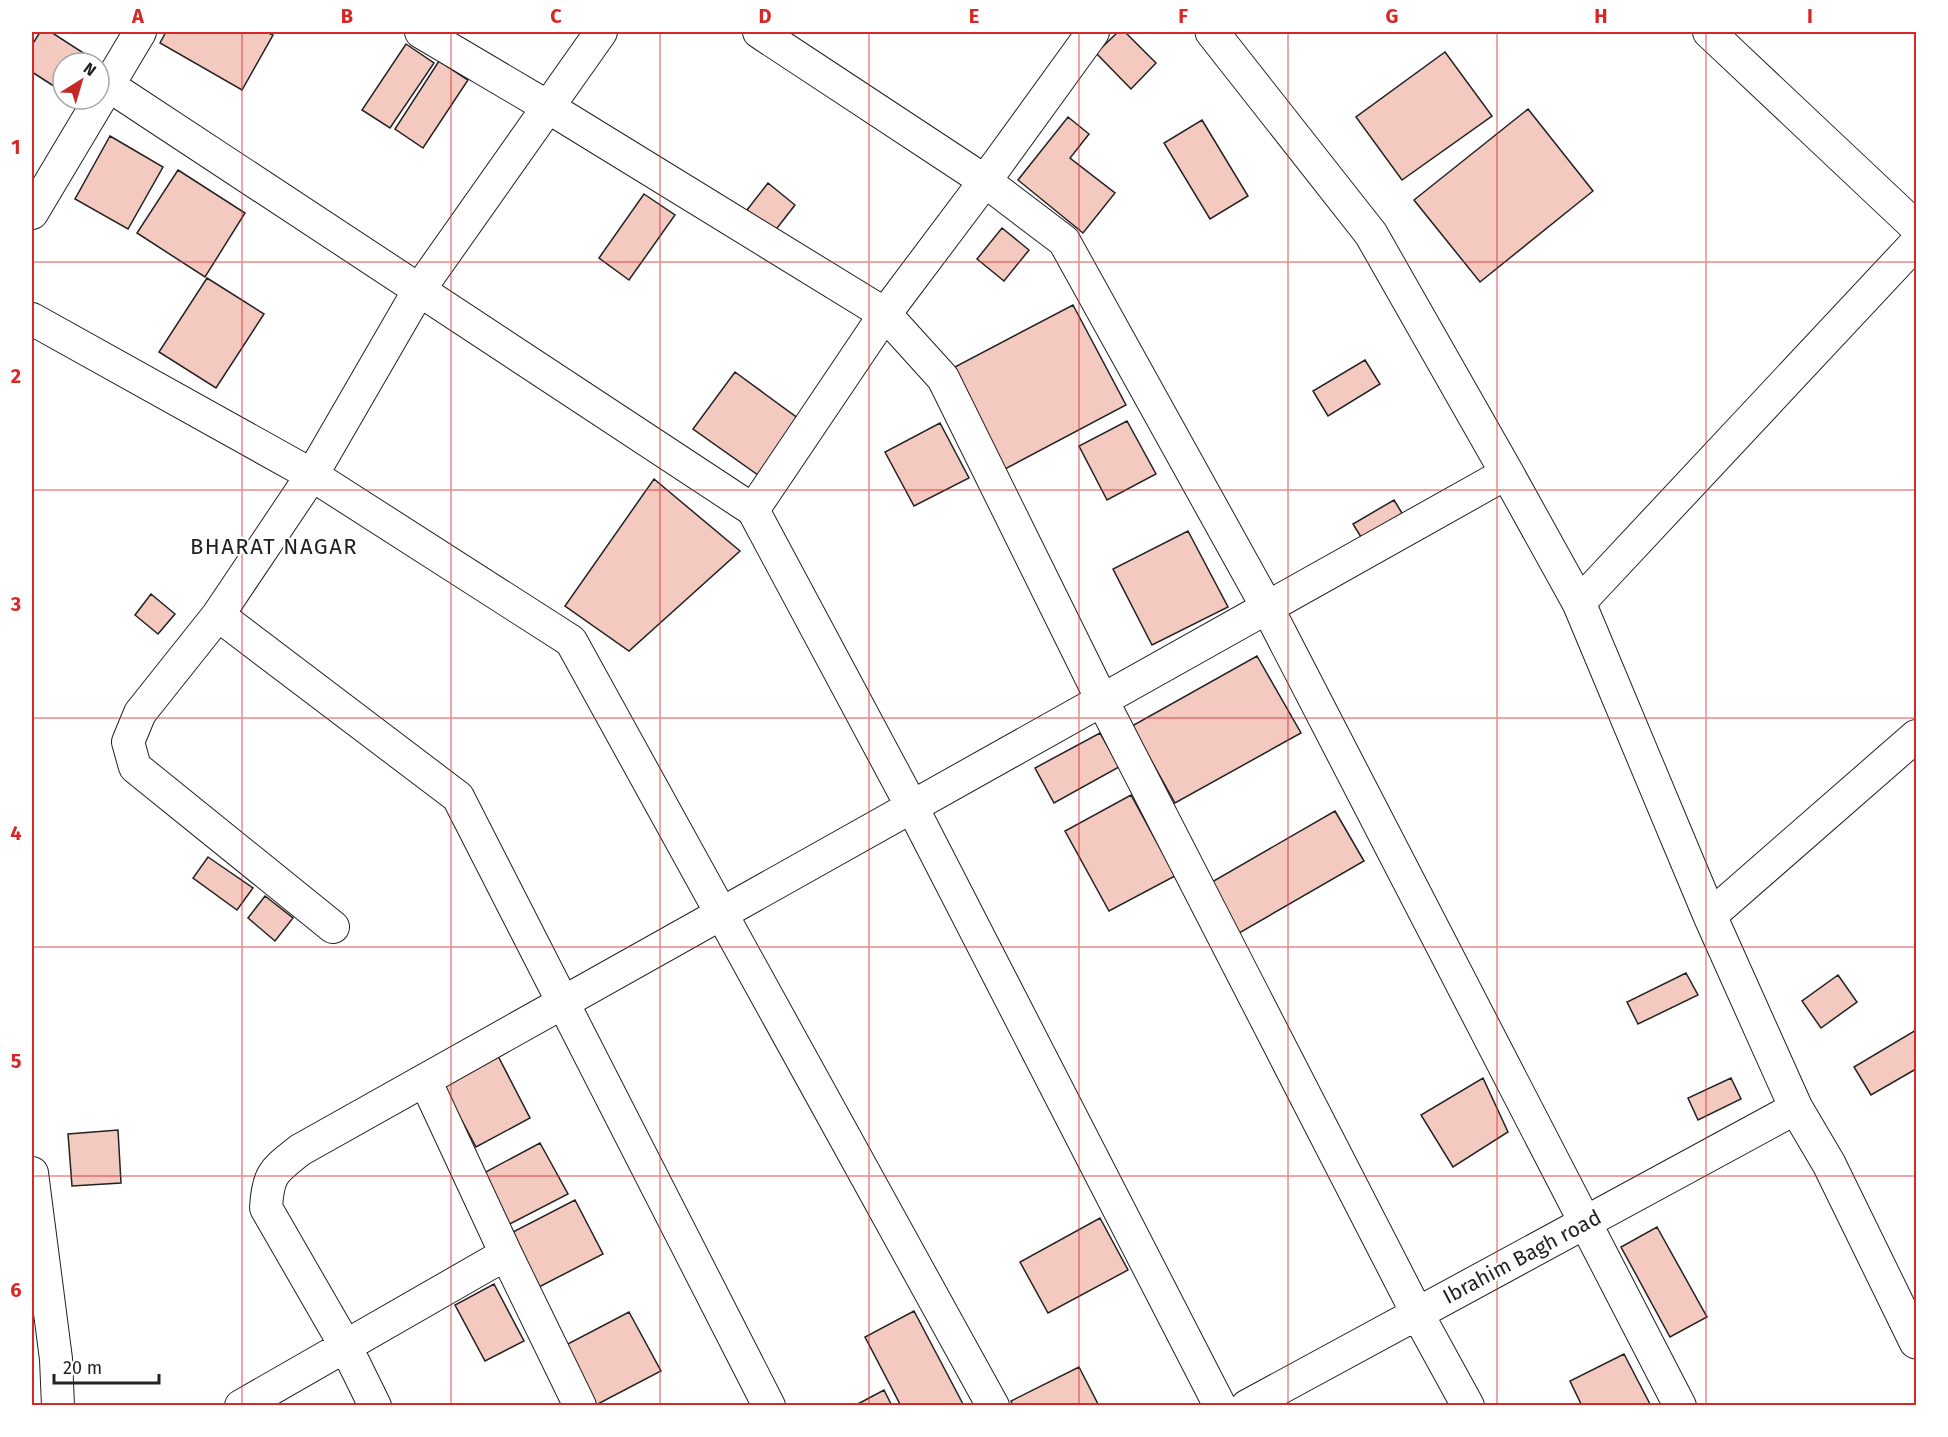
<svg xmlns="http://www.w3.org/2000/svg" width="1948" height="1437" font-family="'Fira Sans',sans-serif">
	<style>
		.building { fill: #f3c9c0; stroke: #222; stroke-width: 1.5 }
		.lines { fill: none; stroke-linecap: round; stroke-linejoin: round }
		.street-casing { stroke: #222; stroke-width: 34 }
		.secondary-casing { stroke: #222; stroke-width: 35 }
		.street { stroke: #fff; stroke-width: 32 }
		.secondary { stroke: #fff; stroke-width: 33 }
		.grid { fill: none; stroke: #d62828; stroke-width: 1.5; stroke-opacity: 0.55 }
		.labels { text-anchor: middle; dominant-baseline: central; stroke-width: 4.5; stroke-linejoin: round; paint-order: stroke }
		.street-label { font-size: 21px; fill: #222; stroke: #fff }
		.neighbourhood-label { font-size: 22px; letter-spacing: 1.5px; fill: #222; stroke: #fff }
		.neatline { fill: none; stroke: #d62828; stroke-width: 2 }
		.grid-label { font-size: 20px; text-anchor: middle; font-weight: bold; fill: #d62828 }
	</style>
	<rect width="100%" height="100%" fill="#fff"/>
	<!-- building -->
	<path class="building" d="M 40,32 L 51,32 L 102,65 L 99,70 L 99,63 L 63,63 L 63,92 L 32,72 L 32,45 Z
		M 166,32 L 266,32 L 273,35 L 242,90 L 160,43 Z
		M 1118,32 L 1125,32 L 1156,63 L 1131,89 L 1096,53 Z
		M 406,44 L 434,63 L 390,128 L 362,110 Z
		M 1445,52 L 1492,116 L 1402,180 L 1356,117 Z
		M 439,61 L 468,80 L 423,148 L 395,129 Z
		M 1528,109 L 1593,191 L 1480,282 L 1414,200 Z
		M 1068,117 L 1089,134 L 1070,158 L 1115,193 L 1083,233 L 1018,180 Z
		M 1202,120 L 1248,196 L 1210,219 L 1164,143 Z
		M 110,136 L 163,167 L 128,229 L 75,199 Z
		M 178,170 L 245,213 L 205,277 L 137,233 Z
		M 768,183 L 795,205 L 774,232 L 747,210 Z
		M 644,194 L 675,215 L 629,280 L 599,258 Z
		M 1002,228 L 1029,250 L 1004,281 L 977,259 Z
		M 207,278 L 264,314 L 216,388 L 159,352 Z
		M 1073,305 L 1126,405 L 1005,469 L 951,369 Z
		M 1365,360 L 1380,384 L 1328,416 L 1313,391 Z
		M 735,372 L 799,419 L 758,475 L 693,429 Z
		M 1127,421 L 1156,474 L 1107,500 L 1079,446 Z
		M 940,423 L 969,478 L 914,506 L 885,452 Z
		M 654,479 L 740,551 L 629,651 L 565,606 Z
		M 1394,500 L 1405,518 L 1364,542 L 1353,524 Z
		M 1188,531 L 1228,607 L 1152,645 L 1113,569 Z
		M 151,594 L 175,614 L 158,634 L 135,615 Z
		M 1257,656 L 1301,733 L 1175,803 L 1132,726 Z
		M 1100,733 L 1119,767 L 1054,803 L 1035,768 Z
		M 1131,795 L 1175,876 L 1109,911 L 1065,831 Z
		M 1335,811 L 1364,861 L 1234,936 L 1205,886 Z
		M 208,857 L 253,888 L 237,910 L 193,878 Z
		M 265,896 L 293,918 L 275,941 L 248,918 Z
		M 1686,973 L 1698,995 L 1638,1024 L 1627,1002 Z
		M 1838,975 L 1857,1002 L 1821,1028 L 1802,1001 Z
		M 1916,1030 L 1916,1069 L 1871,1095 L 1854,1067 Z
		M 498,1056 L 530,1118 L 476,1147 L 443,1085 Z
		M 1483,1078 L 1508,1132 L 1453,1167 L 1421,1115 Z
		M 1731,1078 L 1741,1099 L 1698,1120 L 1688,1098 Z
		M 118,1130 L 121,1183 L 72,1186 L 68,1134 Z
		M 540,1143 L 568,1194 L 506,1226 L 480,1175 Z
		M 575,1200 L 603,1254 L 539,1287 L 511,1233 Z
		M 1100,1218 L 1128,1270 L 1048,1313 L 1020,1262 Z
		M 1657,1227 L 1707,1317 L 1670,1337 L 1621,1247 Z
		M 494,1284 L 524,1341 L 485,1361 L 455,1305 Z
		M 914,1311 L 964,1406 L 901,1406 L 865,1337 Z
		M 629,1312 L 661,1371 L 594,1406 L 562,1347 Z
		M 1624,1354 L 1651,1406 L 1582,1406 L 1570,1381 Z
		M 1079,1367 L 1099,1406 L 1013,1406 L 1011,1401 Z
		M 884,1390 L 892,1406 L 854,1406 Z"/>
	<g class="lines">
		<!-- street casing -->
		<g class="street-casing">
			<path id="street" d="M 421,32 L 548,107 L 885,314 L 943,378 L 1102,700 L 1417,1313 L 1468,1406
				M 759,32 L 985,181 L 1064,241 L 1267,607 L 1680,1406
				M 1093,32 L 985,181 L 885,314 L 753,510 L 912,807 L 1220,1406
				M 1709,32 L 1916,227
				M 108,85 L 753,510
				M 32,213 L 140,32
				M 32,319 L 312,475 L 571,641 L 993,1406
				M 1579,603 L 1916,243
				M 218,615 L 458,797 L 769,1406
				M 1710,916 L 1916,736
				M 333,927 L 135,767 L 128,742 L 140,713 L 218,615 L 312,475 L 419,290 L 601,32
				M 425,1080 L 506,1254 L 580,1406
				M 32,1173 L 56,1359 L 58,1406
				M 241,1406 L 506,1254
				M 375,1406 L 345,1345 L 266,1208 C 268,1173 274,1171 300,1150 L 1507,473
				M 1247,1406 L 1796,1108"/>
		</g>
		<!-- secondary casing -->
		<g class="secondary-casing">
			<path id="secondary" d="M 1212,32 L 1371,234 L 1507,473 L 1579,603 L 1710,916 L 1796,1108 L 1829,1164 L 1916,1342"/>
		</g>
		<!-- street -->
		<use href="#street" class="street"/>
		<!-- secondary -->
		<use href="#secondary" class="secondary"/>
	</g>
	<!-- grid -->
	<path class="grid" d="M 242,32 L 242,1406M 451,32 L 451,1406M 660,32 L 660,1406M 869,32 L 869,1406M 1079,32 L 1079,1406M 1288,32 L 1288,1406M 1497,32 L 1497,1406M 1706,32 L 1706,1406M 32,262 L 1916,262M 32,490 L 1916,490M 32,718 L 1916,718M 32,947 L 1916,947M 32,1176 L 1916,1176"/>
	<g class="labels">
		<!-- street labels -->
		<g class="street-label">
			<text transform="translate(1522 1257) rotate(-28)">Ibrahim Bagh road</text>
		</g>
		<!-- neighbourhood labels -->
		<g class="neighbourhood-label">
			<text x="274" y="546">BHARAT NAGAR</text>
		</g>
	</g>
	<!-- border -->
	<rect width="1948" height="1437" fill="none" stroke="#ffffff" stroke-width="66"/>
	<!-- north arrow -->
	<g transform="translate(81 81) rotate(37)"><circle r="28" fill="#ffffff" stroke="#a7a7a7" stroke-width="1.5"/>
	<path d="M0-4.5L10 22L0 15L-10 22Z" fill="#c62828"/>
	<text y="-9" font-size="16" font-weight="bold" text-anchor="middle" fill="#222222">N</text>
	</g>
	<!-- scale -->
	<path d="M54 1374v9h105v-9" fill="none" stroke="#222222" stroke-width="3"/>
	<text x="63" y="1374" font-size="18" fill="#222222" stroke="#ffffff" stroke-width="4.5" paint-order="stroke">20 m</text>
	<rect x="33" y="33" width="1882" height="1371" class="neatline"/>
	<g class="grid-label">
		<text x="138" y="23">A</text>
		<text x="347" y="23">B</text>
		<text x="556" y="23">C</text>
		<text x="765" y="23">D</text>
		<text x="974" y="23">E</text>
		<text x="1183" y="23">F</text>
		<text x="1392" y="23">G</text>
		<text x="1601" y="23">H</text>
		<text x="1810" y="23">I</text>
		<text x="16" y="154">1</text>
		<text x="16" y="383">2</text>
		<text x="16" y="611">3</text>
		<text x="16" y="840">4</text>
		<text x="16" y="1068">5</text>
		<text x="16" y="1297">6</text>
	</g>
</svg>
